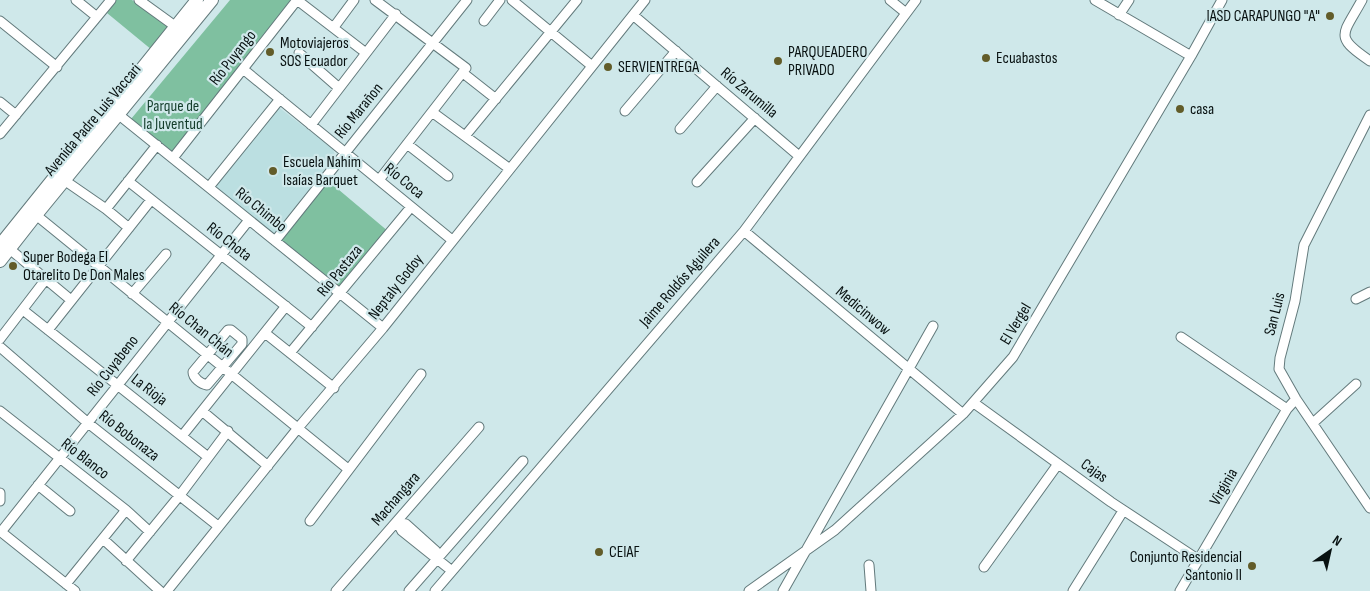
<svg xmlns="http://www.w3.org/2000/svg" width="1370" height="591" font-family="'Sofia Sans Condensed',sans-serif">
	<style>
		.built { fill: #bbdfe1 }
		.green { fill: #7fc0a0 }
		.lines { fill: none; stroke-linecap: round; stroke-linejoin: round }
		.street-casing { stroke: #637a7c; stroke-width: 11 }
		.secondary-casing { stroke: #637a7c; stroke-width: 14 }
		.street { stroke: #fff; stroke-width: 9 }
		.secondary { stroke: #fff; stroke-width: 12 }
		.poi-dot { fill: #625c29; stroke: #cfe8ea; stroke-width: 2 }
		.labels { text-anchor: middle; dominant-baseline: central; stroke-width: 4.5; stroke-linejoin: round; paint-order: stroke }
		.poi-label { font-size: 16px; fill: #081111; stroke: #cfe8ea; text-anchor: start }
		.street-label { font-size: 16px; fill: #081111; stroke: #cfe8ea }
		.park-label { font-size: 16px; fill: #143d2b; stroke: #cfe8ea }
	</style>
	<rect width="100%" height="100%" fill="#cfe8ea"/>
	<!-- built -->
	<path class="built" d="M 277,106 L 333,149 L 335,156 L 272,236 L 211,187 Z"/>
	<!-- green -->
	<path class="green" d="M 116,0 L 132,0 L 170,27 L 152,50 L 107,13 Z
		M 230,0 L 299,0 L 179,157 L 131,119 Z
		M 326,179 L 389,232 L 341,291 L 279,242 Z"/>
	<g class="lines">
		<!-- street casing -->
		<g class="street-casing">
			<path id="street" d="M 76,0 L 97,17
				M 139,0 L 179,29
				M 297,0 L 366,53
				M 375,0 L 466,68 L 379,180
				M 512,0 L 592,66
				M 890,0 L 906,13
				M 1095,0 L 1191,56
				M 1362,0 C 1343,35 1333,36 1370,61
				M 633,15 L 799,156
				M 1119,15 L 1129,0
				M 0,21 L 57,67
				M 484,21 L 500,0
				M 334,27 L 354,0
				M 299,53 L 339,88
				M 243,69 L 452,240
				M 463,73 L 496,99
				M 0,102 L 16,115
				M 625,111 L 676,51
				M 432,112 L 510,169
				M 119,115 L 383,328
				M 1370,115 L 1304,245 L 1295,301 L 1280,358 L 1279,369 L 1296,399 L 1370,508
				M 311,125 L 396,14
				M 680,129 L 717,86
				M 0,134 L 111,0
				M 465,136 L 577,0
				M 407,144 L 448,176
				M 173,158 L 297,0
				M 64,180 L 106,209 L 129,228
				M 128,181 L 312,327
				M 697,182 L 755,118
				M 209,187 L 280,99
				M 106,209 L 157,145
				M 36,215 L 348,469
				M 744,231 L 963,414
				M 275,241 L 467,0
				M 6,246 L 71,300
				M 132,294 L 166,254
				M 1356,299 L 1370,292
				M 23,310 L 208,457
				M 48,330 L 151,200
				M 228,330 L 231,330 L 242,339 L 242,344 L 207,385 C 201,384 193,378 193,372 Z
				M 265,333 L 334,388
				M 1181,337 L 1287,409
				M 0,339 L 46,279
				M 0,347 L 88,423 L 218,526
				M 290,353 L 411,207
				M 974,403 L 1111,502 L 1199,560
				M 0,411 L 126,510 L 150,532
				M 202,411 L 268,466
				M 1313,423 L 1356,384
				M 182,436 L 286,306
				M 38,485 L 70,511
				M 0,493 L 0,501
				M 310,521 L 421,374
				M 397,522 L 402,531 L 452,571
				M 397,522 L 406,524 L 436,551 L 438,558
				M 0,531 L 75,591
				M 1,532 L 249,220
				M 103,539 L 160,591
				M 126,561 L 180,495 L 228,431
				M 869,565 L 871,591
				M 984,567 L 1058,464
				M 66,584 L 126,510
				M 167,591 L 298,428 L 383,328 L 645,0
				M 336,591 L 479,427
				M 409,591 L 523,461
				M 435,591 L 744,231 L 916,0
				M 749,591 L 835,530 L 963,414 L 1013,357 L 1191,56 L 1222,0
				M 783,591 L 933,326
				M 1073,591 L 1123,511
				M 1180,591 L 1287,409 L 1296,399"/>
		</g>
		<!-- secondary casing -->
		<g class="secondary-casing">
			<path id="secondary" d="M 0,245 L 197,0
				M 0,261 L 36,215 L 212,0"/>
		</g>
		<!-- street -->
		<use href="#street" class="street"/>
		<!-- secondary -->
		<use href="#secondary" class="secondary"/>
	</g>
	<!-- markers -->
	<g class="poi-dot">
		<circle cx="1330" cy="16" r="5"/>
		<circle cx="270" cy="52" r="5"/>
		<circle cx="986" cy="58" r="5"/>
		<circle cx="778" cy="61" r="5"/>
		<circle cx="608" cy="67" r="5"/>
		<circle cx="1180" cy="109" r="5"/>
		<circle cx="273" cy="171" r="5"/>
		<circle cx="13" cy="266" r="5"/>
		<circle cx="599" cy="552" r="5"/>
		<circle cx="1252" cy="566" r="5"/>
	</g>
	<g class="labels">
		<!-- poi labels -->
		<g class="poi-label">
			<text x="1320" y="16" text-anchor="end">IASD CARAPUNGO "A"</text>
			<text x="280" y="43">Motoviajeros<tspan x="280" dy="18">SOS Ecuador</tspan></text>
			<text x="788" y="52">PARQUEADERO<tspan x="788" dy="18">PRIVADO</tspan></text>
			<text x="996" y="58">Ecuabastos</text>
			<text x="618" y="67">SERVIENTREGA</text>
			<text x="1190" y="109">casa</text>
			<text x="283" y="162">Escuela Nahim<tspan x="283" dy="18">Isaías Barquet</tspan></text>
			<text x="23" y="257">Super Bodega El<tspan x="23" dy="18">Otarelito De Don Males</tspan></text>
			<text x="609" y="552">CEIAF</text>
			<text x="1242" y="557" text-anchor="end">Conjunto Residencial<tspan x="1242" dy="18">Santonio II</tspan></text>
		</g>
		<!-- street labels -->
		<g class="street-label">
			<text transform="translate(233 58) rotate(-52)">Río Puyango</text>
			<text transform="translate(749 93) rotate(40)">Río Zarumilla</text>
			<text transform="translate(359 111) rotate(-51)">Río Marañon</text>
			<text transform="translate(93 120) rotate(-50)">Avenida Padre Luis Vaccari</text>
			<text transform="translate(404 181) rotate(39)">Río Coca</text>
			<text transform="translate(261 210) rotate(39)">Río Chimbo</text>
			<text transform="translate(229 242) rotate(38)">Río Chota</text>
			<text transform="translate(340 271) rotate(-51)">Río Pastaza</text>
			<text transform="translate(680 282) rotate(-49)">Jaime Roldós Aguilera</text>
			<text transform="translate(396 287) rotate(-52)">Neptaly Godoy</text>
			<text transform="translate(863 311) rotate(40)">Medicinwow</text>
			<text transform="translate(1275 314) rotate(-76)">San Luis</text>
			<text transform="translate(1016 324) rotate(-59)">El Vergel</text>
			<text transform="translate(201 330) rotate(39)">Río Chan Chán</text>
			<text transform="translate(113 366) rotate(-52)">Río Cuyabeno</text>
			<text transform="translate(149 390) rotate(38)">La Rioja</text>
			<text transform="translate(129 436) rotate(38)">Río Bobonaza</text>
			<text transform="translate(85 459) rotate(38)">Río Blanco</text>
			<text transform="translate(1094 471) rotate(36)">Cajas</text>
			<text transform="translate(1224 487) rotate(-60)">Virginia</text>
			<text transform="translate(396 499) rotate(-49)">Machangara</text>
		</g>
		<!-- park labels -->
		<g class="park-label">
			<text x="173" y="106">Parque de<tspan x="173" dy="18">la Juventud</tspan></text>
		</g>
	</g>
	<!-- north arrow -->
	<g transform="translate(1330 551) rotate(34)" stroke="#cfe8ea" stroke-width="4" paint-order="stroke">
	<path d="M0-4L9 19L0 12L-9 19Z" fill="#081111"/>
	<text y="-8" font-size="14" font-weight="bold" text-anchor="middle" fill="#081111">N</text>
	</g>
</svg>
